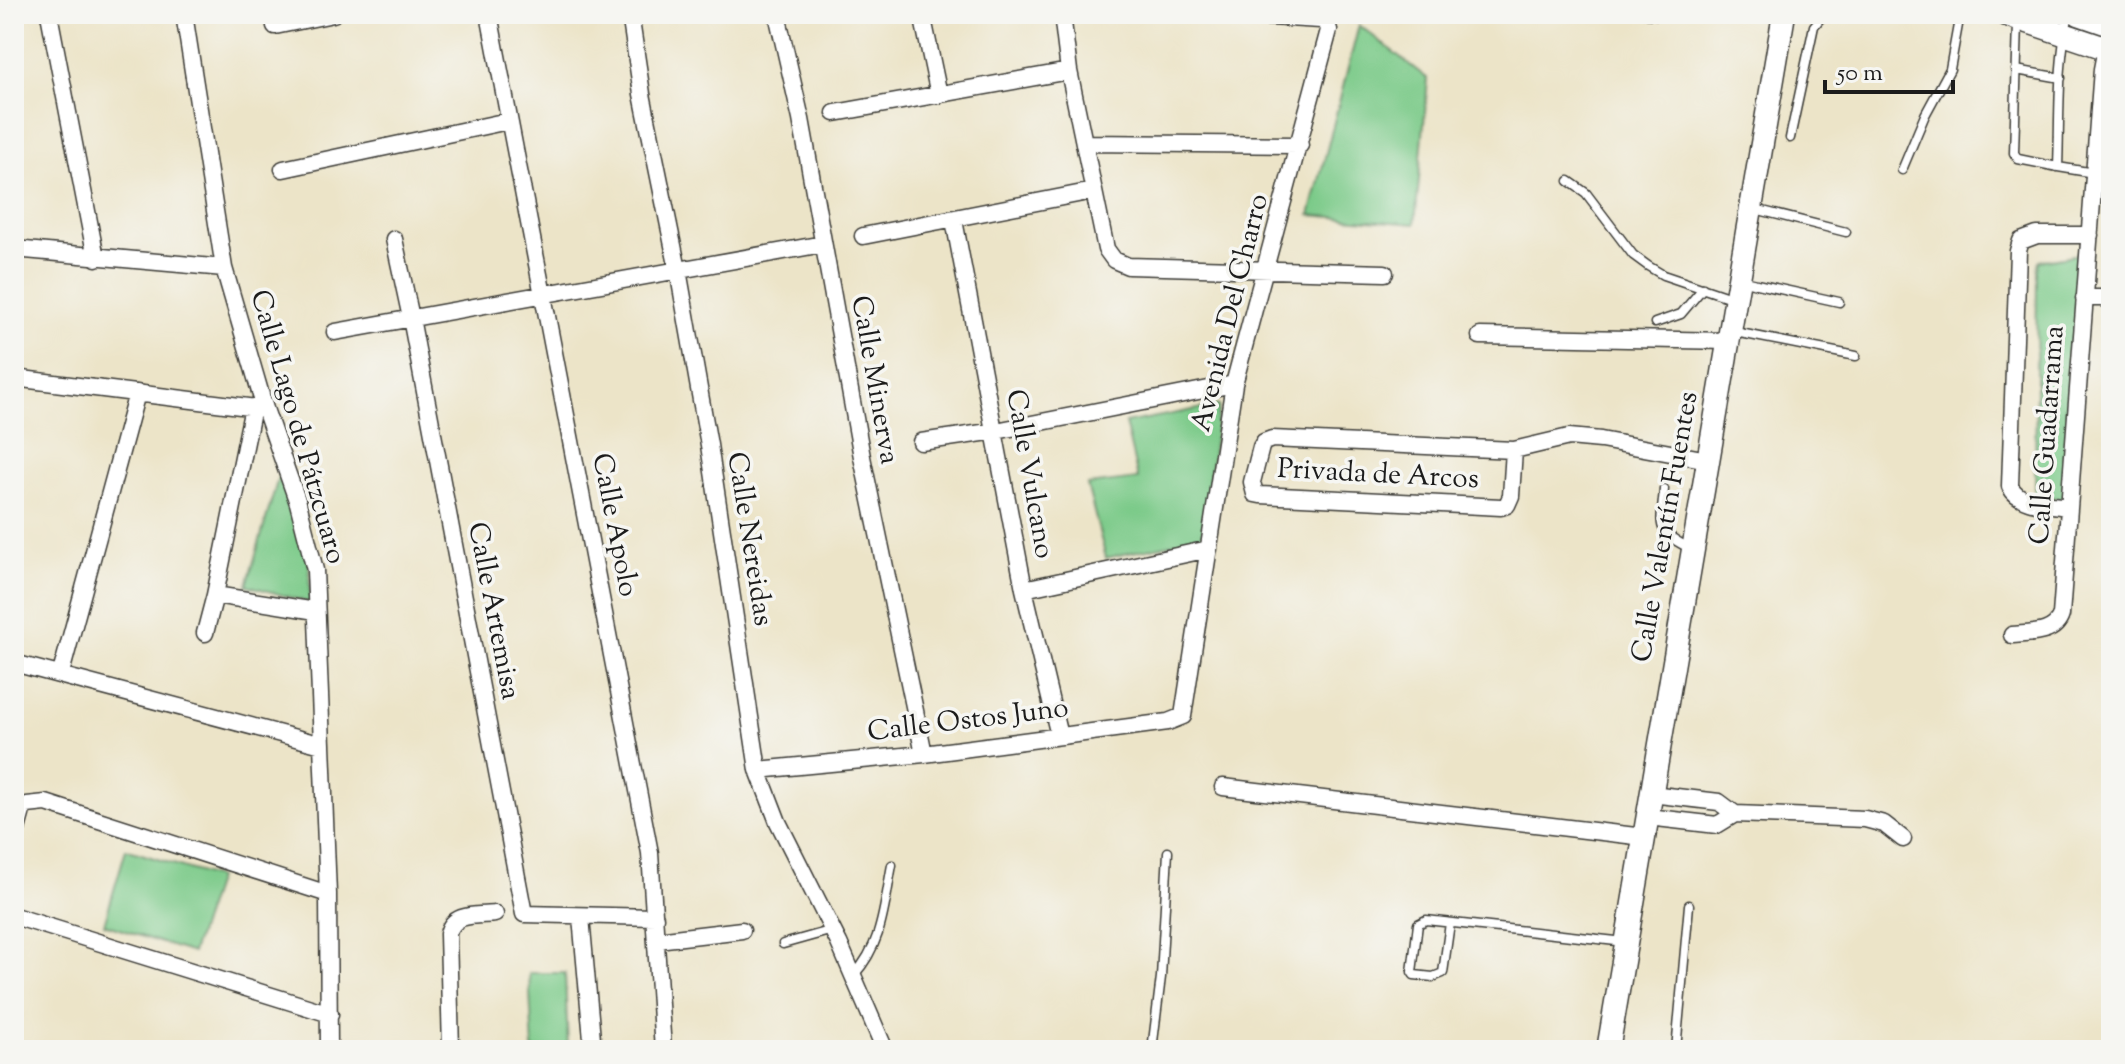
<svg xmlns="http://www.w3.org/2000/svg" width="2125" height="1064" font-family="'Sorts Mill Goudy',serif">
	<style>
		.green { fill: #7bca89; stroke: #4c7352; stroke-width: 2 }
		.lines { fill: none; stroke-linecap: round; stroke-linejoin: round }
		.lane-casing { stroke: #3b3a36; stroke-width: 11 }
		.street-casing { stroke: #3b3a36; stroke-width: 19 }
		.secondary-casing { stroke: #3b3a36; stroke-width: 25 }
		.lane { stroke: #fff; stroke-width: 8 }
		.street { stroke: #fff; stroke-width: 16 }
		.secondary { stroke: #fff; stroke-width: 22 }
		.labels { text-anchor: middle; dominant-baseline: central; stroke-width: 7; stroke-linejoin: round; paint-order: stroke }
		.street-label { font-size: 28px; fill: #1c1c1c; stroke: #f6f6f2 }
	</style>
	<rect width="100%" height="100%" fill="#f6f6f2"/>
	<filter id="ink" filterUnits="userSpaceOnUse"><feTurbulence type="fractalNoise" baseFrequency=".0125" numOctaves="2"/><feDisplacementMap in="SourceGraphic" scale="16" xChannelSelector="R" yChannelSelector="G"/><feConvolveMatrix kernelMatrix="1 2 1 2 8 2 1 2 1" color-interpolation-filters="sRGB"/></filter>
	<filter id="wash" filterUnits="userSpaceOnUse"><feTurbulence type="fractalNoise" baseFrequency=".006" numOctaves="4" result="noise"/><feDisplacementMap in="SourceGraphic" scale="32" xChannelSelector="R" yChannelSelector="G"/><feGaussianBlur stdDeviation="1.8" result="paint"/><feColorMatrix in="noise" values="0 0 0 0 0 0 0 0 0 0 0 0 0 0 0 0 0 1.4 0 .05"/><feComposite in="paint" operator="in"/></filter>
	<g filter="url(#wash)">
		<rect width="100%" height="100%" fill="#ece4c8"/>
		<!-- green -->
		<path class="green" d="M 1359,25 L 1428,79 L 1415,224 L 1310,215 Z
			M 2081,254 L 2064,500 L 2035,494 L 2037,270 L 2039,261 Z
			M 1219,405 L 1202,537 L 1106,558 L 1087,485 L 1138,479 L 1125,423 Z
			M 280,471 L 309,558 L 310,603 L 247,585 Z
			M 126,849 L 217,878 L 192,953 L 104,924 Z
			M 529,973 L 565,973 L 568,1050 L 533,1050 Z"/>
	</g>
	<g filter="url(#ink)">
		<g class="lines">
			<!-- lane casing -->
			<g class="lane-casing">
				<path id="lane" d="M 1647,14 L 1672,16 L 1679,14
					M 2018,23 L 2014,153 L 2018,159 L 2058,167 C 2060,116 2057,63 2069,14
					M 2016,70 L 2061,78
					M 1790,138 L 1814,26 L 1824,14
					M 2058,167 L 2094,173
					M 1902,170 L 1925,115 L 1950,69 L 1960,14
					M 1569,181 L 1586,193 L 1633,255 L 1648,266 L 1663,275 L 1734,299
					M 1755,209 L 1846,232
					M 1739,280 L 1839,302
					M 1655,323 L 1681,314 L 1703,288
					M 1730,331 L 1856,356
					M 1664,489 C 1661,528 1654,530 1691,549
					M 1450,923 L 1443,973 L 1433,977 L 1414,975 L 1412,972 L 1418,924 L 1426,920 L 1625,942
					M 783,944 L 833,930
					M 854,975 C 883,943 884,906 892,865
					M 1152,1050 L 1161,977 L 1168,852
					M 1676,1050 L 1689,905"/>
			</g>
			<!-- street casing -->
			<g class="street-casing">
				<path id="street" d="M 49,14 L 96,258
					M 184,14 L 224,268 L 265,409 L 298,503 L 315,570 L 328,894 L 329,1050
					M 489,14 L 650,853 L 663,1050
					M 630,14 L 642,94 L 678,270 L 709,445 L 758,770 L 778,822 L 839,943 L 885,1050
					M 777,14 L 801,119 L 862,457 L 924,754
					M 922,14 L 939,95
					M 1062,14 L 1069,71 L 1106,249 L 1114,260 L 1128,266 L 1385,273
					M 275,26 L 333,14
					M 835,113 L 1069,71
					M 1084,143 L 1300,145
					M 283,169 L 508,121
					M 954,220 L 1024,589 L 1059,736
					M 863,236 L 1093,191
					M 394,239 L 411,318 L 524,914 L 655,917
					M 14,249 L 224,268
					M 2084,298 L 2111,298
					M 335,332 L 823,244
					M 1480,336 L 1728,341
					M 14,378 L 265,409
					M 921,442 L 996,431 L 1234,384
					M 1514,450 L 1511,496 L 1507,505 L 1501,507 L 1260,495 L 1255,494 L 1252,482 L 1261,447 L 1264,442 L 1272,439 L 1514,450 L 1569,437 L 1601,440 L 1708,460
					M 2069,507 C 2050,504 2019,506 2010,486 L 2018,251 L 2021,241 L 2037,235 L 2090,235
					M 1024,589 L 1209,549
					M 215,595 L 316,611
					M 205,633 L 215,595 L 253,407
					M 2012,635 C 2030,633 2055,635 2061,615 L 2102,69 L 2106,48
					M 14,663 L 322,745
					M 61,673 L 137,393
					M 758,770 L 924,754 L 1168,722 L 1183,716 L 1234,384 L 1329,30 L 1327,23 L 1321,20 L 1216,14
					M 1223,787 L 1644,837
					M 1651,794 L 1719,802 L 1735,814
					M 1648,817 L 1717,825 L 1735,814 L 1865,819 L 1884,824 L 1903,839
					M 14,840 L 22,811 L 27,805 L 46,803 L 328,894
					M 14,916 L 330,1014
					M 581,917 L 593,1050
					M 657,940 L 742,930
					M 451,1050 L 448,934 C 453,912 476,916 495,914"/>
			</g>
			<!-- secondary casing -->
			<g class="secondary-casing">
				<path id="secondary" d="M 2004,14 L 2111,50
					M 2079,14 L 2111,25
					M 1608,1050 L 1784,14"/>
			</g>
			<!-- lane -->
			<use href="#lane" class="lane"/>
			<!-- street -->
			<use href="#street" class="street"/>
			<!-- secondary -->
			<use href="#secondary" class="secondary"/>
		</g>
	</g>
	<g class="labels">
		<!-- street labels -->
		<g class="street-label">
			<text transform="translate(1231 313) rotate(-76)">Avenida Del Charro</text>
			<text transform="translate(874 380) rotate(80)">Calle Minerva</text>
			<text transform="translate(297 427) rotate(74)">Calle Lago de Pátzcuaro</text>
			<text transform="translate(2048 435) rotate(-86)">Calle Guadarrama</text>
			<text transform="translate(1029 474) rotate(80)">Calle Vulcano</text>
			<text transform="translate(1378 475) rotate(3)">Privada de Arcos</text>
			<text transform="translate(614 525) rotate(79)">Calle Apolo</text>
			<text transform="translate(1666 527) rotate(-80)">Calle Valentín Fuentes</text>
			<text transform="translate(749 539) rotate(81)">Calle Nereidas</text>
			<text transform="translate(493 611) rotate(79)">Calle Artemisa</text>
			<text transform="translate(968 721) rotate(-7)">Calle Ostos Juno</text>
		</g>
	</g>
	<!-- margin -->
	<rect width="2125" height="1064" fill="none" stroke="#f6f6f2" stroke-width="48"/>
	<!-- scale -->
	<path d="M1825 80v12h128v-12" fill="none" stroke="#1c1c1c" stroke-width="4"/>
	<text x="1837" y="80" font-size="24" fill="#1c1c1c" stroke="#f6f6f2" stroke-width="6" paint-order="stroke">50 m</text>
</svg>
